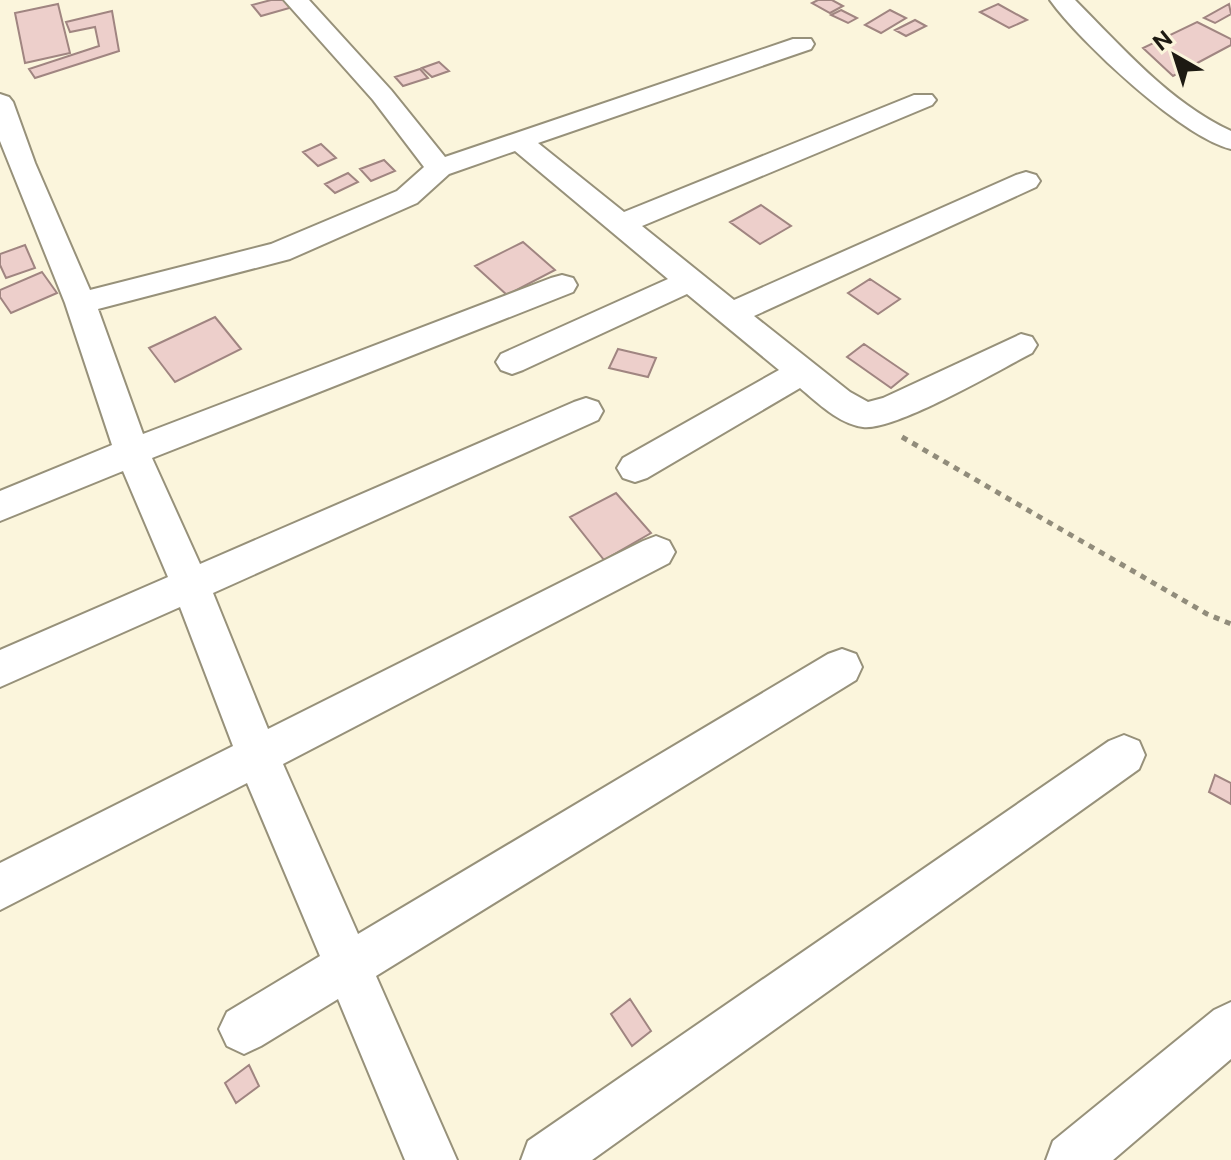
<svg xmlns="http://www.w3.org/2000/svg" width="1231" height="1160" font-family="'Public Sans',sans-serif">
	<style>
		.building { fill: #edcfcb; stroke: #a08581; stroke-width: 2 }
		.lines { fill: none; stroke-linecap: round; stroke-linejoin: round }
		.minor-casing { stroke: #97917a; stroke-width: 4 }
		.path { stroke: #918c7b; stroke-width: 5; stroke-dasharray: 6 6; stroke-linecap: butt }
		.minor { fill: #fff; fill-rule: evenodd }
	</style>
	<rect width="100%" height="100%" fill="#fbf5dc"/>
	<!-- building -->
	<path class="building" d="M 271,0 L 296,0 L 300,5 L 261,16 L 252,5 Z
		M 818,0 L 832,0 L 843,6 L 830,13 L 812,3 Z
		M 58,4 L 70,53 L 25,63 L 15,13 Z
		M 998,4 L 1027,20 L 1009,28 L 980,12 Z
		M 1229,4 L 1231,14 L 1215,23 L 1204,18 Z
		M 841,10 L 857,18 L 848,23 L 831,15 Z
		M 890,10 L 906,18 L 881,33 L 865,25 Z
		M 112,11 L 119,51 L 35,78 L 29,69 L 99,46 L 95,27 L 70,32 L 66,22 Z
		M 915,20 L 926,26 L 906,36 L 895,30 Z
		M 1197,22 L 1231,39 L 1231,45 L 1173,76 L 1143,48 Z
		M 439,62 L 449,71 L 432,77 L 422,68 Z
		M 420,69 L 428,78 L 403,86 L 395,77 Z
		M 321,144 L 336,158 L 318,166 L 303,152 Z
		M 384,160 L 395,171 L 371,181 L 360,169 Z
		M 348,173 L 358,182 L 335,193 L 325,184 Z
		M 761,205 L 791,226 L 760,244 L 730,222 Z
		M 523,242 L 555,270 L 507,295 L 475,266 Z
		M 25,245 L 35,268 L 6,278 L 0,265 L 0,254 Z
		M 42,272 L 57,293 L 11,313 L 0,297 L 0,290 Z
		M 870,279 L 900,299 L 878,314 L 848,293 Z
		M 215,317 L 241,349 L 175,382 L 149,348 Z
		M 864,344 L 908,374 L 891,388 L 847,357 Z
		M 618,349 L 656,358 L 648,377 L 609,368 Z
		M 616,493 L 651,533 L 604,560 L 570,517 Z
		M 1215,775 L 1231,783 L 1231,804 L 1209,792 Z
		M 630,999 L 651,1031 L 632,1046 L 611,1014 Z
		M 249,1065 L 259,1086 L 236,1103 L 225,1083 Z"/>
	<g class="lines">
		<!-- minor casing -->
		<g class="minor-casing">
			<path id="minor" d="M 284,0 L 309,0 L 391,90 L 445,157 L 793,39 L 811,39 L 814,44 L 811,49 L 538,143 L 624,212 L 914,95 L 932,95 L 936,100 L 932,105 L 642,226 L 734,300 L 1016,175 L 1026,172 L 1036,175 L 1040,181 L 1036,187 L 754,316 L 850,392 L 868,402 L 883,398 L 1021,334 L 1032,337 L 1037,345 L 1032,353 C 999,370 895,431 863,427 C 839,424 818,403 800,388 L 647,478 L 635,482 L 623,478 L 617,468 L 623,458 L 779,370 L 687,294 L 523,370 L 512,374 L 501,370 L 496,362 L 501,354 L 668,279 L 515,151 L 449,174 L 417,203 L 290,259 L 98,309 L 143,434 L 551,278 L 562,275 L 573,278 L 577,285 L 573,292 L 152,458 L 200,564 L 574,402 L 586,398 L 598,402 L 603,411 L 598,420 L 213,593 L 268,729 L 643,541 L 656,536 L 669,541 L 675,552 L 669,563 L 283,764 L 358,934 L 828,654 L 842,649 L 856,654 L 862,667 L 856,680 L 376,976 L 457,1160 L 405,1160 L 338,999 L 261,1046 L 244,1054 L 227,1046 L 219,1029 L 227,1012 L 320,956 L 247,783 L 0,910 L 0,863 L 233,746 L 180,607 L 0,687 L 0,650 L 168,577 L 123,471 L 0,521 L 0,491 L 112,445 L 65,303 L 0,141 L 0,94 L 9,97 L 13,102 L 35,163 L 90,290 L 271,244 L 397,191 L 424,167 L 373,100 Z
				M 1050,0 L 1075,0 C 1122,47 1170,103 1231,131 L 1231,149 C 1182,137 1080,42 1050,0 Z
				M 1124,735 L 1139,741 L 1145,755 L 1139,769 L 592,1160 L 521,1160 L 528,1141 L 1109,741 Z
				M 1231,1002 L 1231,1059 L 1113,1160 L 1046,1160 L 1053,1141 L 1214,1010 Z"/>
		</g>
		<!-- path -->
		<path class="path" d="M 902,437 L 1207,614 L 1231,624"/>
		<!-- minor -->
		<use href="#minor" class="minor"/>
	</g>
	<!-- north arrow -->
	<g transform="translate(1175 56) rotate(321)" stroke="#fbf5dc" stroke-width="6" paint-order="stroke">
	<path d="M0-6L14 30L0 20L-14 30Z" fill="#1d1a12"/>
	<text y="-12" font-size="22" font-weight="bold" text-anchor="middle" fill="#1d1a12">N</text>
	</g>
</svg>
